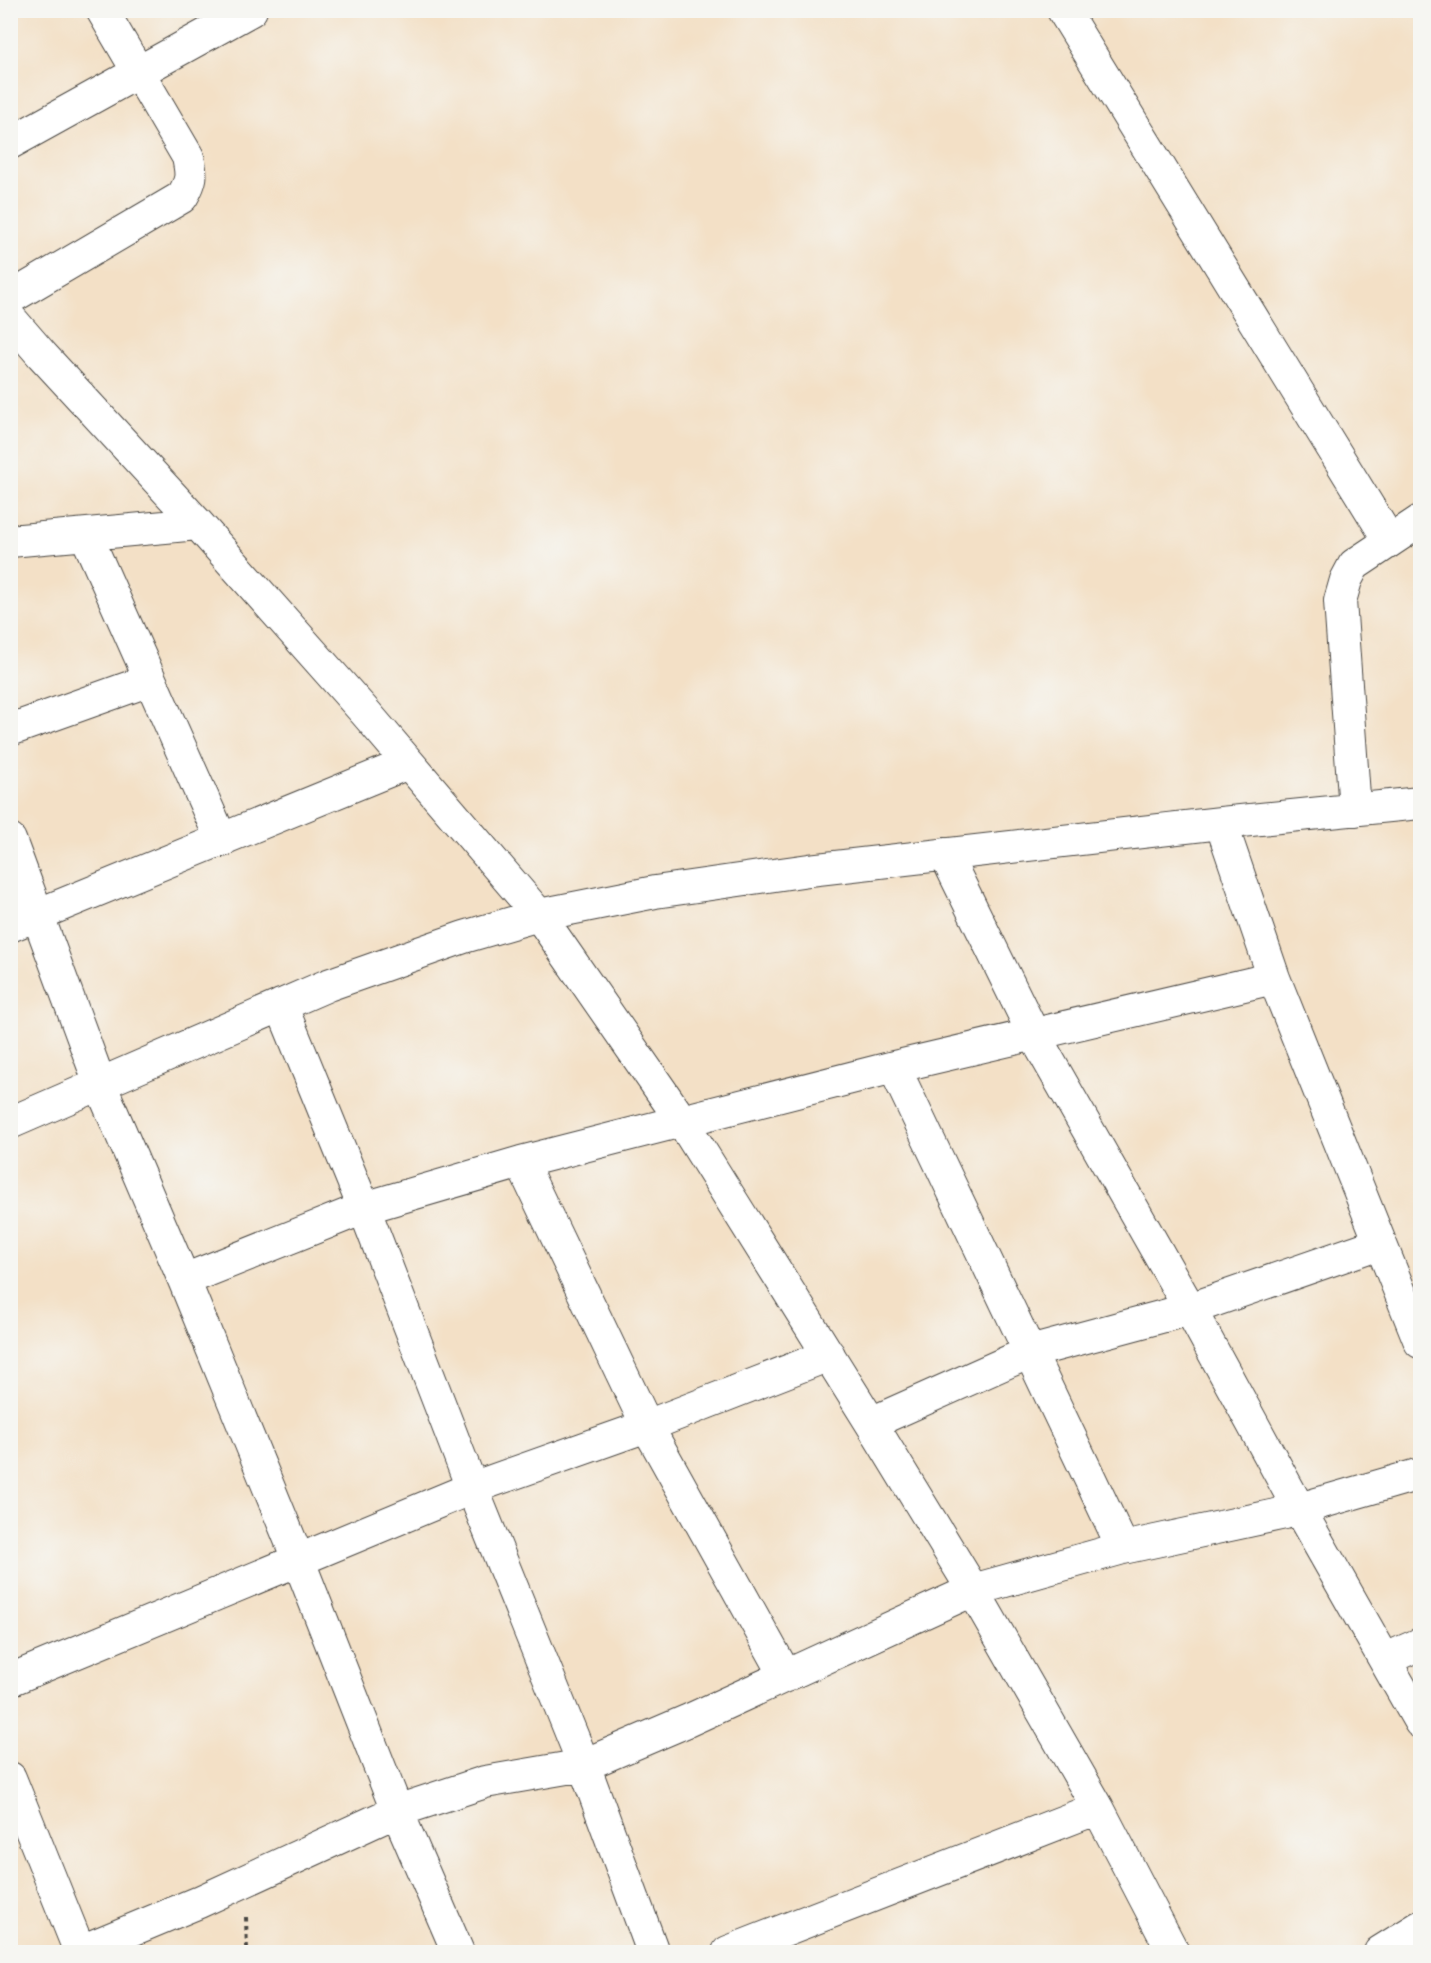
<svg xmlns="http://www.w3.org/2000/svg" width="1431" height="1963" font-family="Caveat,sans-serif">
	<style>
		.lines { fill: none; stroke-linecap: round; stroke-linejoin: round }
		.minor-casing { stroke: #494642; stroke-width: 34 }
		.path { stroke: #494642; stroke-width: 4; stroke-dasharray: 4.5 4.5; stroke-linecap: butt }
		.minor { stroke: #fff; stroke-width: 32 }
	</style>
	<rect width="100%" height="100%" fill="#f6f6f2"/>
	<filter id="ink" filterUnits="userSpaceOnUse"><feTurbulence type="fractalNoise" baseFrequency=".0167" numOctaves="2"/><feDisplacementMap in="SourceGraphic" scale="12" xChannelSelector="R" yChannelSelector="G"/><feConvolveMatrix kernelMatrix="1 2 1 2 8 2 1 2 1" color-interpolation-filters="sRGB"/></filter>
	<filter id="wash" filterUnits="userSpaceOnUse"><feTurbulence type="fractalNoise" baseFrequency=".008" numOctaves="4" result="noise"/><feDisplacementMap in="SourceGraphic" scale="24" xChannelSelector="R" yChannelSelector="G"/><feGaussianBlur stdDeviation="1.35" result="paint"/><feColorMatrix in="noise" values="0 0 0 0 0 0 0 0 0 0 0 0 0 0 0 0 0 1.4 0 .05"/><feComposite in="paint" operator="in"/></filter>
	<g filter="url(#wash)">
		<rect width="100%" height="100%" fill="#f3e0c6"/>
	</g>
	<g filter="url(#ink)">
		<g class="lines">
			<!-- minor casing -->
			<g class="minor-casing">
				<path id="minor" d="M 1063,10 L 1389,540
					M 10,143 L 251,10
					M 10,298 L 182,197 C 192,180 192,176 188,157 L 102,10
					M 10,318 L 42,355 L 198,524 L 365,712 L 539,915 L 682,1121 L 871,1423 L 973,1590 L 1036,1700 L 1098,1808 L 1173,1952
					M 86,535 L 222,841
					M 10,541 L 198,524
					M 10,730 L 150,680
					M 1355,810 L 1340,601 L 1346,580 L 1354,565 L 1420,521
					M 1221,823 L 1274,978 L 1420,1342
					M 10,840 L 100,1084 L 184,1280 L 298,1559 L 397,1811 L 458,1952
					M 945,854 L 1033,1033 L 1190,1309 L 1299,1509 L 1420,1722
					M 10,926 L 408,763
					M 281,1005 L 364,1208 L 472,1488 L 584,1765 L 653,1952
					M 894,1067 L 1123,1548
					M 10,1123 L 328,985 L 464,937 L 539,915 L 655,892 L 809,870 L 1221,823 L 1420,803
					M 521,1162 L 647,1426 L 786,1676
					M 184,1280 L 364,1208 L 521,1162 L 894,1067 L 1274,978
					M 871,1423 L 1030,1352 L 1190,1309 L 1380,1243
					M 1386,1659 L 1420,1644
					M 10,1680 L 472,1488 L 647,1426 L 829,1355
					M 10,1778 L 80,1952
					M 79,1952 L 199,1902 L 397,1811 L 485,1782 L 584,1765 L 687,1721 L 973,1590 L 1123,1548 L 1285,1513 L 1420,1474
					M 728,1952 L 1098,1808
					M 1380,1952 L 1420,1927"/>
			</g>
			<!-- path -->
			<path class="path" d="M 246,1917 L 247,1952"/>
			<!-- minor -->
			<use href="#minor" class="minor"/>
		</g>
	</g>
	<!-- margin -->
	<rect width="1431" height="1963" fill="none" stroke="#f6f6f2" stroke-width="36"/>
</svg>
